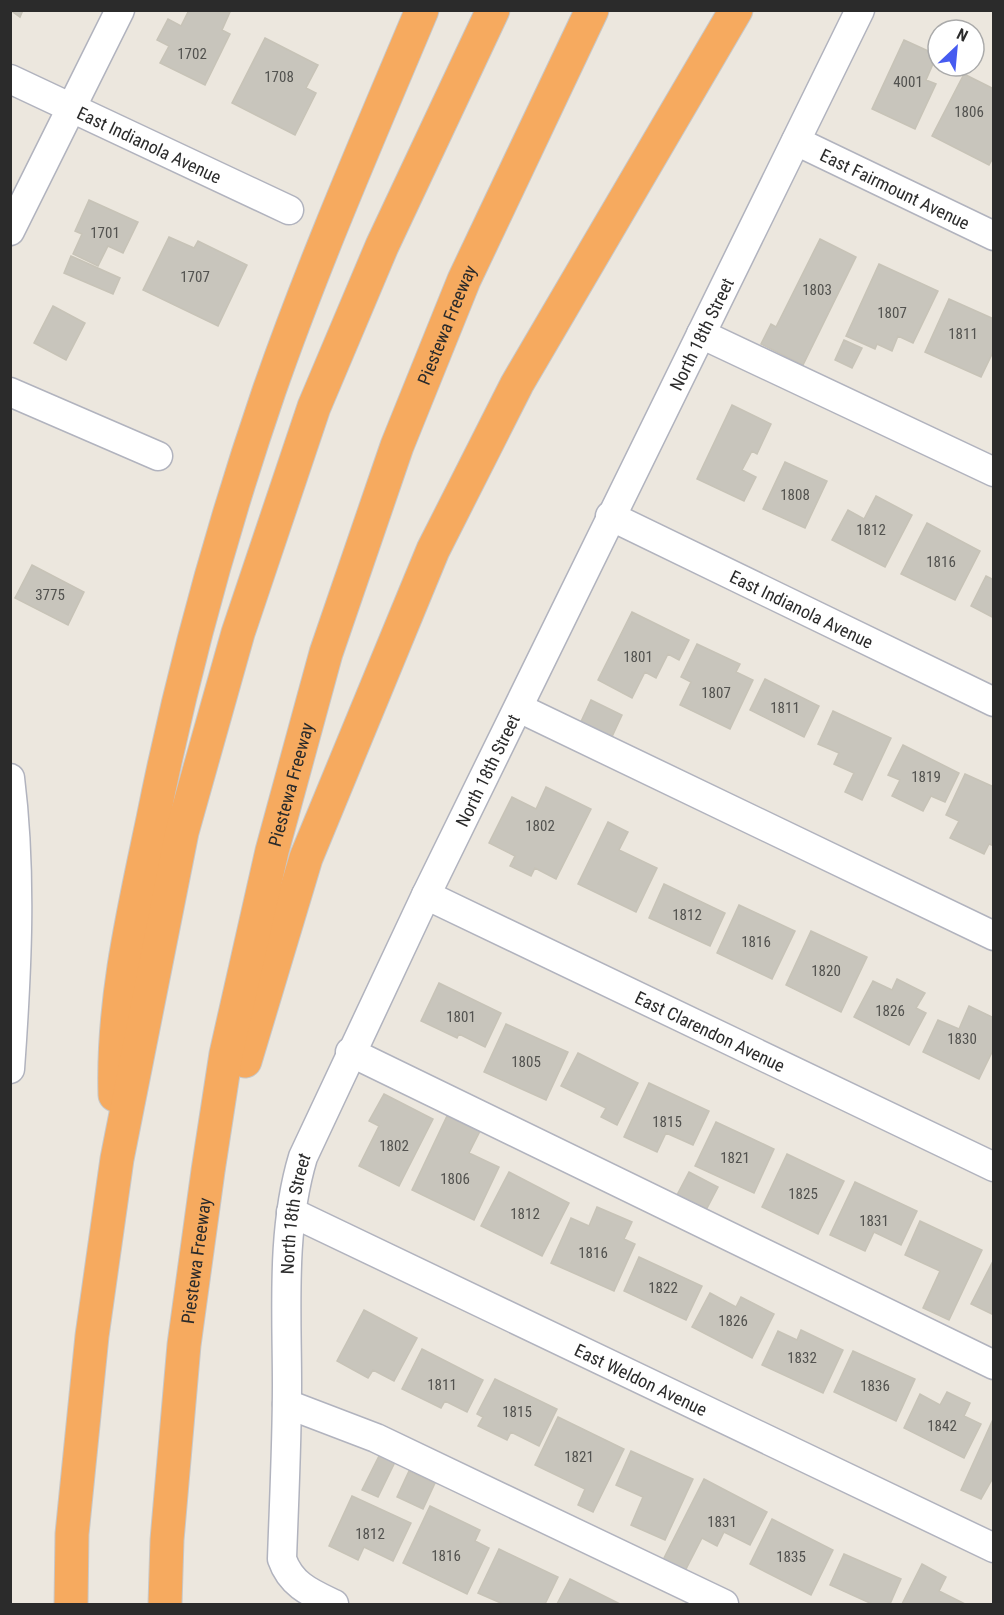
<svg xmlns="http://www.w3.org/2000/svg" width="1004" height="1615" font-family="'Roboto Condensed',sans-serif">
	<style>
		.building { fill: #c8c5bc; stroke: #c7c3b7; stroke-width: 1.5 }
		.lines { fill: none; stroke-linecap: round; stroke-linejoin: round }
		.minor-casing { stroke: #b1b3be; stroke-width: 31 }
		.highway-casing { stroke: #c8c8c8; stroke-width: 35 }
		.minor { stroke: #fff; stroke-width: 28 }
		.highway { stroke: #f6aa5f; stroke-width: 33 }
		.labels { text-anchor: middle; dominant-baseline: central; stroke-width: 4.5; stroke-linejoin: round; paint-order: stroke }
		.number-label { font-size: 15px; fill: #52524f }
		.street-label { font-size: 18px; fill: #2b2b2b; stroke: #fff }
	</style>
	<rect width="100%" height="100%" fill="#ece7de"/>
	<!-- building -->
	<path class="building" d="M 10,10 L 23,10 L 20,17 Z
		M 189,10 L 230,12 L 222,30 L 230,34 L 205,85 L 160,63 L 169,46 L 157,40 L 168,19 L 181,26 Z
		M 265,38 L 318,65 L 306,88 L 316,93 L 295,135 L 232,103 Z
		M 904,40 L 937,55 L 926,80 L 936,84 L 915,129 L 872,109 Z
		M 964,74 L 994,89 L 994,156 L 989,165 L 932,136 Z
		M 89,200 L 138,222 L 123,253 L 108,246 L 98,266 L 73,254 L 82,234 L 75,231 Z
		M 169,237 L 194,248 L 198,241 L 247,265 L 218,326 L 143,290 Z
		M 820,239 L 856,257 L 803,365 L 761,344 L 771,324 L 776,327 Z
		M 71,256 L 120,278 L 113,294 L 64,273 Z
		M 879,264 L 938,291 L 913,343 L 898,336 L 892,351 L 877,344 L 875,349 L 846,336 Z
		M 949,299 L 994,319 L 994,350 L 981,377 L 925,352 Z
		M 53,306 L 85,323 L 66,360 L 34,343 Z
		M 844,340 L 862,348 L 852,368 L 835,360 Z
		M 732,405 L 771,424 L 757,454 L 752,451 L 742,470 L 756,477 L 744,501 L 697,479 Z
		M 785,462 L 827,481 L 805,528 L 763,509 Z
		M 876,496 L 912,515 L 885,567 L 832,540 L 848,510 L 864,519 Z
		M 927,523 L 980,551 L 955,600 L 901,574 Z
		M 32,565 L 84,592 L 68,625 L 15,598 Z
		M 986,576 L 994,580 L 994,618 L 971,606 Z
		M 632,612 L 689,640 L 679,660 L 668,654 L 656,678 L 645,672 L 632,698 L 598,680 Z
		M 697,644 L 740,664 L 736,672 L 753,680 L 730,729 L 680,705 L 691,682 L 681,677 Z
		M 765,679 L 819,706 L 804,737 L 750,710 Z
		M 591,700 L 622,715 L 610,741 L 579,726 Z
		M 833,711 L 891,738 L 862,800 L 845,792 L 854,773 L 834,764 L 839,753 L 818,744 Z
		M 903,745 L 959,773 L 945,802 L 931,796 L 923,811 L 892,796 L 900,780 L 888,775 Z
		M 965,774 L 994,787 L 994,846 L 989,844 L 984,854 L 950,838 L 959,821 L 946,815 Z
		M 546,787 L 591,809 L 556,879 L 535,868 L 531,876 L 510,866 L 515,856 L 489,843 L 512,797 L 536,809 Z
		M 608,822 L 628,832 L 619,850 L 657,868 L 636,912 L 578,884 Z
		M 664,884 L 725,913 L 710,946 L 649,918 Z
		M 739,905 L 795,931 L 772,979 L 717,953 Z
		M 811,931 L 867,957 L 841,1012 L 786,985 Z
		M 897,979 L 925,993 L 916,1008 L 926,1013 L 909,1045 L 854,1017 L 873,981 L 892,990 Z
		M 439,983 L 501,1013 L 485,1047 L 459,1034 L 457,1038 L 421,1021 Z
		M 969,1006 L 994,1018 L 994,1048 L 979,1079 L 923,1052 L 938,1020 L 959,1029 Z
		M 506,1024 L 568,1052 L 546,1100 L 484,1072 Z
		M 578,1053 L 638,1083 L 617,1125 L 601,1117 L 606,1108 L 561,1086 Z
		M 649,1083 L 709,1111 L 693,1145 L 666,1133 L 657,1152 L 624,1137 Z
		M 384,1094 L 433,1119 L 399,1186 L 359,1166 L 379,1126 L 369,1121 Z
		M 447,1116 L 480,1131 L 469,1153 L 499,1167 L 474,1220 L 412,1190 Z
		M 716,1122 L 774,1149 L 754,1193 L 695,1166 Z
		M 787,1154 L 844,1181 L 818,1234 L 762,1207 Z
		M 509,1172 L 569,1203 L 542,1256 L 481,1226 Z
		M 689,1172 L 718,1187 L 705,1212 L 676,1197 Z
		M 855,1182 L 917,1211 L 901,1245 L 874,1232 L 865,1251 L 830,1235 Z
		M 597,1207 L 632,1222 L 624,1239 L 635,1244 L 614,1291 L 551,1263 L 571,1218 L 589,1226 Z
		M 920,1221 L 982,1250 L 949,1320 L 923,1308 L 940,1271 L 905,1255 Z
		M 639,1257 L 702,1286 L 686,1320 L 624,1291 Z
		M 994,1259 L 994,1315 L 971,1304 Z
		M 710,1293 L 736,1307 L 741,1297 L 774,1314 L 752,1358 L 692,1327 Z
		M 364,1310 L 417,1338 L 394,1381 L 373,1370 L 368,1378 L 337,1361 Z
		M 801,1330 L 843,1350 L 823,1393 L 762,1365 L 778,1331 L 797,1340 Z
		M 422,1349 L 483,1380 L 467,1412 L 445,1401 L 441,1408 L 402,1389 Z
		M 853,1351 L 915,1379 L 896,1421 L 834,1392 Z
		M 495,1379 L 557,1409 L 539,1446 L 511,1432 L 507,1440 L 478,1426 L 483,1417 L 477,1414 Z
		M 947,1392 L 970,1403 L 964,1416 L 981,1424 L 964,1458 L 904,1428 L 920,1394 L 940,1405 Z
		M 558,1417 L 624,1449 L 593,1512 L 578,1505 L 585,1489 L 535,1465 Z
		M 994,1417 L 994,1476 L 981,1499 L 961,1490 Z
		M 631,1451 L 693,1479 L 665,1540 L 631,1525 L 643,1497 L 616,1485 Z
		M 380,1454 L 395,1462 L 378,1497 L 362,1490 Z
		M 409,1471 L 435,1483 L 423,1509 L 397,1497 Z
		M 704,1479 L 767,1512 L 750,1545 L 724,1532 L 717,1546 L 702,1538 L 685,1571 L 663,1560 Z
		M 352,1496 L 411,1523 L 393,1561 L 364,1547 L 358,1560 L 329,1546 Z
		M 430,1506 L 480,1530 L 475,1541 L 489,1548 L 467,1594 L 403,1563 Z
		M 772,1519 L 833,1550 L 811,1595 L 750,1564 Z
		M 499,1549 L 558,1577 L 545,1604 L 503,1604 L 478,1593 Z
		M 844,1554 L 901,1579 L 890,1604 L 872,1604 L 830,1585 Z
		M 922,1564 L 946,1577 L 939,1591 L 965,1604 L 902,1604 Z
		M 570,1579 L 620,1604 L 557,1604 Z"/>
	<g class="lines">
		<!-- minor casing -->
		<g class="minor-casing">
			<g id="minor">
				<path id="s1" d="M 10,79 L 289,210"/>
				<path id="s2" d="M 796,141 L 994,236"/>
				<path d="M 10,231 L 120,10"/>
				<path d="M 701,334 L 994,472"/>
				<path d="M 10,392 L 158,456"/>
				<path id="s3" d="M 610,516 L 994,702"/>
				<path d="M 519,708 L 994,936"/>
				<path d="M 10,778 C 22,874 17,972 10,1069"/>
				<path id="s4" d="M 426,895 L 994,1167"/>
				<path d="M 350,1052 L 994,1365"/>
				<path id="s5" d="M 291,1212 L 994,1548"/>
				<path d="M 287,1404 L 376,1438 L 724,1604"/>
				<path id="s6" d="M 334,1604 C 311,1593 291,1585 282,1559 C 284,1501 287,1443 287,1385 C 287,1309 281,1230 303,1157 L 426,895 L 860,10"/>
			</g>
		</g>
		<!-- highway casing -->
		<g class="highway-casing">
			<g id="highway">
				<path d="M 245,1061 L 306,858 L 433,550 L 517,384 L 736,10"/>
				<path d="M 115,1095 C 112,1002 134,909 153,819 C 182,674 221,531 269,391 C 314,262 369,136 422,10"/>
				<path d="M 71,1604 L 72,1534 L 92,1336 L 117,1159 L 182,832 L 238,633 L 314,407 L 382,246 L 493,10"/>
				<path id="s7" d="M 165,1604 L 167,1540 L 184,1345 L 208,1171 L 226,1054 L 272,851 L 326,653 L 397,446 L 464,280 L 592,10"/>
			</g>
		</g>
		<!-- minor -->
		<use href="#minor" class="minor"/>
		<!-- highway -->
		<use href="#highway" class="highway"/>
	</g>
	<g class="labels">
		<!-- number labels -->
		<g class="number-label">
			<text x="192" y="54">1702</text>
			<text x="279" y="77">1708</text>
			<text x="908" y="82">4001</text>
			<text x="969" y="112">1806</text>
			<text x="105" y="233">1701</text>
			<text x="195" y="277">1707</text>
			<text x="817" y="290">1803</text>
			<text x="892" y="313">1807</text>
			<text x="963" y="334">1811</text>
			<text x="795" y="495">1808</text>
			<text x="871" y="530">1812</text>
			<text x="941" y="562">1816</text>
			<text x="50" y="595">3775</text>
			<text x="638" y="657">1801</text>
			<text x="716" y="693">1807</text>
			<text x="785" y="708">1811</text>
			<text x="926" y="777">1819</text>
			<text x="540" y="826">1802</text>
			<text x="687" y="915">1812</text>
			<text x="756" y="942">1816</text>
			<text x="826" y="971">1820</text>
			<text x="890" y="1011">1826</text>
			<text x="461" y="1017">1801</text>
			<text x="962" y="1039">1830</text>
			<text x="526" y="1062">1805</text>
			<text x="667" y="1122">1815</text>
			<text x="394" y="1146">1802</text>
			<text x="735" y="1158">1821</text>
			<text x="455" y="1179">1806</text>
			<text x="803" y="1194">1825</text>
			<text x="525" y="1214">1812</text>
			<text x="874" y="1221">1831</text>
			<text x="593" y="1253">1816</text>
			<text x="663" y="1288">1822</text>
			<text x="733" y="1321">1826</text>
			<text x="802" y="1358">1832</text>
			<text x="442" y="1385">1811</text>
			<text x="875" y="1386">1836</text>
			<text x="517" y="1412">1815</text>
			<text x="942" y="1426">1842</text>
			<text x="579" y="1457">1821</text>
			<text x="722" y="1522">1831</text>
			<text x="370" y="1534">1812</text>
			<text x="446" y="1556">1816</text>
			<text x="791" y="1557">1835</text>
		</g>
		<!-- street labels -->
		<g class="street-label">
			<text stroke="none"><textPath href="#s1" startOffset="154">East Indianola Avenue</textPath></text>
			<text stroke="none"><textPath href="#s2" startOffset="110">East Fairmount Avenue</textPath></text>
			<text stroke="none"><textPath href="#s7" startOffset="1317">Piestewa Freeway</textPath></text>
			<text stroke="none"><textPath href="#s6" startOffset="1389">North 18th Street</textPath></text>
			<text stroke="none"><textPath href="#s3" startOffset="213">East Indianola Avenue</textPath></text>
			<text stroke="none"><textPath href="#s6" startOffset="903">North 18th Street</textPath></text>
			<text stroke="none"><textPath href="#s7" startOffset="831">Piestewa Freeway</textPath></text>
			<text stroke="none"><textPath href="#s4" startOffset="315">East Clarendon Avenue</textPath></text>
			<text stroke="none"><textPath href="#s6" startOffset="417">North 18th Street</textPath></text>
			<text stroke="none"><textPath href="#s7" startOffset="345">Piestewa Freeway</textPath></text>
			<text stroke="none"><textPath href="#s5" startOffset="388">East Weldon Avenue</textPath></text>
		</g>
	</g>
	<!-- border -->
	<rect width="1004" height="1615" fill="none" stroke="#2b2b2b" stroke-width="24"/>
	<!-- north arrow -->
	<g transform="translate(956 48) rotate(26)"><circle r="28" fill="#ffffff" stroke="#aaaaaa" stroke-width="1.5"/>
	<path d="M0-4.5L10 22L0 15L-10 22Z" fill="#465bf0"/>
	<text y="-9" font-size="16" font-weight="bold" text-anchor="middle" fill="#2b2b2b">N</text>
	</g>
</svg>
